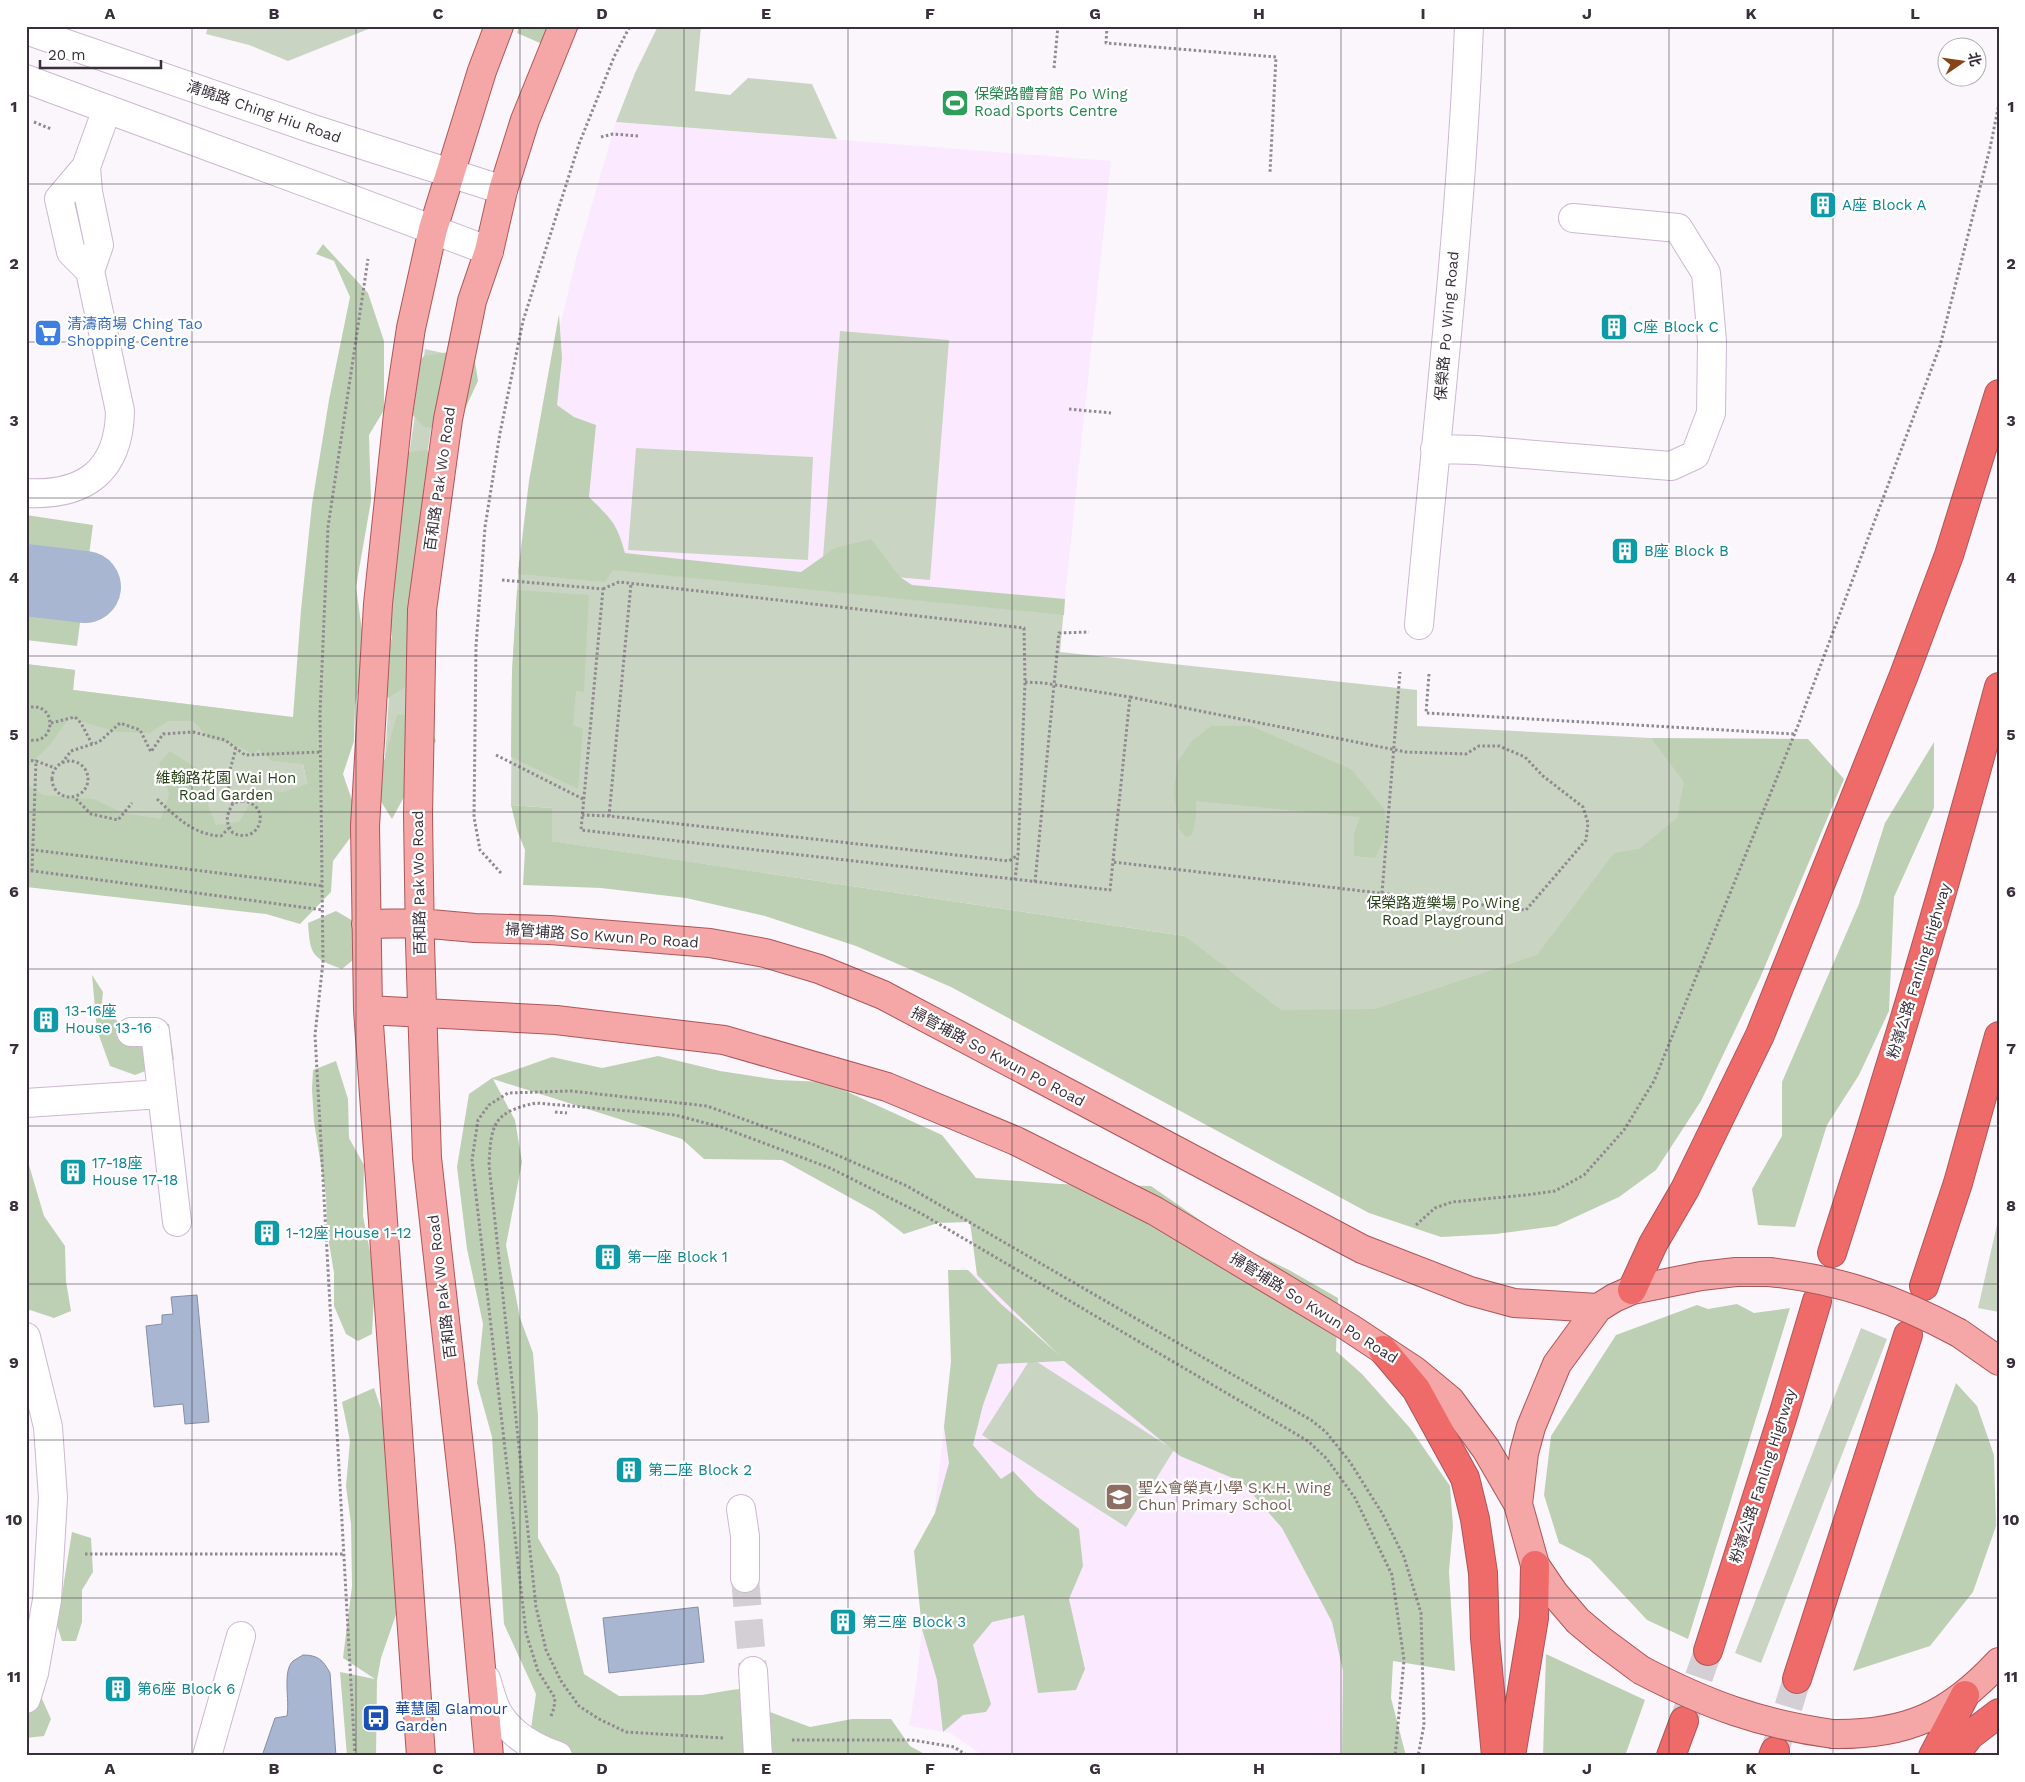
<svg xmlns="http://www.w3.org/2000/svg" width="2025" height="1782" font-family="'Work Sans','Noto Sans SC',sans-serif">
	<style>
		.built { fill: #fbeaff }
		.green { fill: #c9d5c2 }
		.forest { fill: #bed0b4 }
		.water { fill: #a8b6d2; stroke: #868ea4 }
		.lines { fill: none; stroke-linecap: round; stroke-linejoin: round }
		.river { stroke: #a8b6d2; stroke-width: 72 }
		.minor-tunnel { stroke: #d4ced5; stroke-width: 28; stroke-dasharray: 28 14; stroke-linecap: butt }
		.highway-tunnel { stroke: #d4ced5; stroke-width: 28; stroke-dasharray: 28 14; stroke-linecap: butt }
		.minor-casing { stroke: #cdb7d2; stroke-width: 30 }
		.major-casing { stroke: #ae5659; stroke-width: 30 }
		.highway-casing { stroke: #ae5659; stroke-width: 30 }
		.path { stroke: #908991; stroke-width: 3; stroke-dasharray: 2.5 2.5; stroke-linecap: butt }
		.minor { stroke: #fff; stroke-width: 28 }
		.major { stroke: #f5a6a6; stroke-width: 28 }
		.highway { stroke: #ee6b6a; stroke-width: 28 }
		.major-bridge-casing { stroke: #ae5659; stroke-width: 30; stroke-linecap: butt }
		.major-bridge { stroke: #f5a6a6; stroke-width: 28 }
		.grid { fill: none; stroke: #382f3a; stroke-width: 1; stroke-opacity: 0.55 }
		.labels { text-anchor: middle; dominant-baseline: central; stroke-width: 4.5; stroke-linejoin: round; paint-order: stroke }
		.leisure-label { font-size: 15px; fill: #27864d; stroke: #fff; text-anchor: start }
		.street-label { font-size: 15px; fill: #382f3a; stroke: #fff }
		.culture-label { font-size: 15px; fill: #0d838f; stroke: #fff; text-anchor: start }
		.shop-label { font-size: 15px; fill: #366cbe; stroke: #fff; text-anchor: start }
		.park-label { font-size: 15px; fill: #2a4319; stroke: #fff }
		.education-label { font-size: 15px; fill: #785e54; stroke: #fff; text-anchor: start }
		.transit-label { font-size: 15px; fill: #164399; stroke: #fff; text-anchor: start }
		.neatline { fill: none; stroke: #382f3a; stroke-width: 2 }
		.grid-label { font-size: 16px; text-anchor: middle; font-weight: bold; fill: #382f3a }
	</style>
	<rect width="100%" height="100%" fill="#fbf6fc"/>
	<!-- built -->
	<path class="built" d="M 616,122 L 1111,161 L 1064,607 L 519,561 L 529,481 L 548,376 L 576,259 Z
		M 961,1266 L 1213,1413 L 1331,1548 L 1360,1756 L 984,1756 L 950,1733 L 909,1726 L 916,1685 Z"/>
	<!-- green -->
	<path class="green" d="M 208,26 L 376,26 L 288,61 L 249,45 L 206,34 Z
		M 658,26 L 701,26 L 695,91 L 730,95 L 748,78 L 812,84 L 837,139 L 616,122 L 635,73 Z
		M 840,331 L 949,340 L 930,580 L 822,571 Z
		M 425,349 L 443,353 L 414,538 L 411,714 L 385,758 L 401,507 Z
		M 636,448 L 813,457 L 808,560 L 628,550 Z
		M 519,561 L 1064,607 L 1060,652 L 1417,690 L 1417,726 L 1651,738 L 1763,746 L 1448,1151 L 1185,936 L 551,841 L 552,808 L 511,805 L 512,672 Z
		M 26,664 L 75,670 L 73,690 L 242,711 L 303,764 L 307,784 L 309,877 L 26,836 Z
		M 1999,1216 L 1999,1312 L 1978,1308 Z
		M 1861,1328 L 1887,1339 L 1761,1663 L 1735,1653 Z
		M 1031,1358 L 1174,1450 L 1126,1527 L 982,1435 Z"/>
	<!-- forest -->
	<path class="forest" d="M 519,26 L 583,26 L 562,43 L 540,43 L 517,33 Z
		M 323,244 L 368,293 L 384,341 L 384,410 L 369,435 L 371,501 L 356,587 L 366,660 L 355,705 L 354,741 L 343,774 L 354,806 L 356,830 L 333,861 L 331,892 L 300,924 L 266,914 L 26,887 L 26,784 L 43,795 L 94,799 L 123,813 L 161,819 L 169,794 L 159,763 L 170,751 L 209,776 L 208,805 L 216,825 L 239,822 L 258,789 L 283,792 L 307,784 L 303,764 L 272,761 L 258,749 L 254,754 L 229,743 L 210,739 L 193,721 L 168,721 L 150,733 L 118,732 L 69,718 L 52,742 L 26,769 L 26,664 L 75,670 L 73,690 L 293,717 L 301,610 L 312,504 L 329,400 L 350,297 L 334,261 L 316,254 Z
		M 559,314 L 562,358 L 557,405 L 574,417 L 596,425 L 589,497 C 611,519 617,523 625,553 L 801,572 L 835,548 L 871,539 L 900,577 L 912,585 L 1065,599 L 1064,615 L 613,570 L 605,582 L 518,574 L 529,481 Z
		M 473,348 L 478,381 L 458,424 L 442,429 L 424,427 L 406,408 L 403,378 L 424,356 Z
		M 427,450 L 437,466 L 414,681 L 388,698 L 380,676 L 392,638 L 387,592 L 390,485 L 409,452 Z
		M 26,515 L 93,525 L 77,646 L 26,640 Z
		M 517,590 L 589,595 L 584,692 L 576,691 L 573,725 L 583,729 L 578,789 L 511,757 L 512,672 Z
		M 426,714 L 436,741 L 429,751 L 392,819 L 378,797 L 383,764 L 397,715 Z
		M 1211,726 L 1251,726 L 1351,769 L 1384,809 L 1387,833 L 1375,858 L 1354,856 L 1354,833 L 1360,817 L 1196,801 L 1196,817 L 1192,835 L 1186,837 L 1179,829 L 1174,793 L 1177,762 L 1193,740 Z
		M 1651,738 L 1808,739 L 1844,779 L 1760,978 L 1701,1101 L 1656,1170 L 1619,1197 L 1556,1226 L 1496,1234 L 1441,1237 L 1369,1213 L 951,987 L 856,946 L 765,916 L 686,898 L 601,888 L 523,885 L 525,850 L 517,830 L 511,805 L 552,808 L 552,841 L 1185,936 L 1281,1010 L 1375,1009 L 1537,955 L 1614,853 L 1639,849 L 1677,818 L 1684,782 Z
		M 1934,742 L 1934,808 L 1894,897 L 1889,1011 L 1859,1075 L 1827,1125 L 1795,1227 L 1758,1225 L 1752,1189 L 1782,1136 L 1782,1082 L 1859,904 L 1885,823 Z
		M 336,911 L 355,922 L 353,960 L 342,969 C 312,958 310,955 308,923 Z
		M 92,975 L 103,992 L 102,1002 L 118,1022 L 169,1024 L 174,1060 L 135,1075 L 110,1066 L 97,1030 Z
		M 658,1056 L 720,1071 L 778,1080 L 826,1082 L 942,1135 L 976,1178 L 1060,1184 L 1151,1186 L 1233,1243 L 1289,1270 L 1338,1298 L 1336,1351 L 1362,1374 L 1410,1428 L 1450,1486 L 1453,1526 L 1449,1571 L 1455,1671 L 1393,1661 L 1391,1698 L 1406,1756 L 1342,1756 L 1343,1671 L 1332,1622 L 1282,1528 L 1242,1482 L 1180,1456 L 1064,1361 L 998,1364 L 983,1405 L 973,1445 L 1001,1479 L 1013,1471 L 1037,1496 L 1079,1529 L 1083,1566 L 1069,1599 L 1085,1669 L 1076,1690 L 1038,1693 L 1024,1615 L 992,1622 L 973,1645 L 991,1704 L 986,1712 L 963,1715 L 943,1732 L 937,1680 L 922,1629 L 914,1551 L 935,1513 L 949,1463 L 944,1427 L 951,1362 L 948,1270 L 968,1270 L 1000,1303 L 1059,1355 L 977,1275 L 970,1222 L 938,1223 L 904,1234 L 874,1211 L 782,1160 L 704,1159 L 682,1139 L 493,1079 L 515,1120 L 522,1162 L 506,1245 L 520,1318 L 533,1353 L 538,1416 L 538,1538 L 559,1575 L 584,1674 L 619,1696 L 702,1695 L 731,1690 L 759,1687 L 770,1712 L 810,1727 L 852,1719 L 891,1719 L 910,1746 L 928,1756 L 527,1756 L 536,1694 L 504,1624 L 492,1437 L 477,1383 L 483,1324 L 467,1249 L 457,1167 L 469,1094 L 492,1078 L 552,1057 L 602,1068 Z
		M 336,1061 L 348,1099 L 349,1138 L 364,1165 L 363,1216 L 375,1277 L 372,1334 L 358,1341 L 346,1334 L 334,1306 L 334,1273 L 327,1231 L 326,1196 L 314,1122 L 312,1089 L 313,1070 Z
		M 26,1155 L 44,1216 L 65,1246 L 66,1281 L 71,1311 L 54,1318 L 30,1310 L 26,1313 Z
		M 1737,1304 L 1754,1313 L 1790,1308 L 1688,1639 L 1647,1620 L 1590,1559 L 1559,1543 L 1544,1495 L 1551,1436 L 1616,1335 L 1697,1305 L 1708,1309 Z
		M 1956,1383 L 1977,1406 L 1994,1455 L 1996,1526 L 1973,1592 L 1930,1646 L 1853,1671 Z
		M 374,1388 L 395,1451 L 388,1484 L 392,1528 L 408,1580 L 381,1658 L 377,1680 L 376,1756 L 347,1756 L 340,1672 L 375,1679 L 343,1658 L 352,1586 L 351,1524 L 346,1486 L 350,1441 L 342,1402 Z
		M 72,1532 L 91,1538 L 93,1572 L 82,1590 L 82,1622 L 76,1641 L 62,1641 L 57,1625 Z
		M 1546,1654 L 1645,1700 L 1625,1756 L 1543,1756 Z
		M 38,1690 L 51,1719 L 44,1736 L 26,1738 L 26,1691 Z"/>
	<!-- water -->
	<path class="water" d="M 197,1295 L 209,1422 L 185,1424 L 183,1404 L 154,1407 L 146,1326 L 162,1324 L 162,1315 L 173,1314 L 171,1297 Z
		M 698,1607 L 704,1662 L 609,1673 L 603,1618 Z
		M 303,1655 C 318,1655 323,1660 330,1673 L 336,1756 L 262,1756 L 275,1718 L 287,1716 C 290,1701 282,1671 293,1661 C 296,1659 300,1657 303,1655 Z"/>
	<g class="lines">
		<!-- river -->
		<path class="river" d="M 26,580 L 85,587"/>
		<!-- minor-tunnel -->
		<path class="minor-tunnel" d="M 745,1578 L 753,1671"/>
		<!-- highway-tunnel -->
		<path class="highway-tunnel" d="M 1685,1717 L 1708,1651
			M 1776,1747 L 1797,1679"/>
		<!-- minor casing -->
		<g class="minor-casing">
			<path id="minor" d="M 26,30 L 313,129 L 503,190
				M 26,79 C 181,137 335,192 489,251
				M 90,271 L 71,252 L 59,199 L 86,167 L 107,109
				M 1435,449 L 1476,450 L 1671,466 L 1695,455 L 1711,413 L 1712,341 L 1706,273 L 1678,228 L 1573,218
				M 26,493 C 85,496 119,471 120,411 L 90,271 L 99,245 L 88,192 L 86,167
				M 1419,625 C 1437,426 1461,226 1469,26
				M 131,1032 L 155,1032 L 177,1222
				M 26,1103 L 162,1094
				M 26,1337 L 48,1427 L 53,1498 L 47,1600 L 34,1673 L 26,1699
				M 741,1509 L 745,1536 L 745,1578
				M 753,1671 L 758,1756
				M 486,1679 C 490,1691 493,1706 500,1716 C 514,1737 535,1748 558,1756
				M 207,1756 L 241,1636"/>
		</g>
		<!-- major casing -->
		<g class="major-casing">
			<path id="major" d="M 366,924 L 419,923 L 475,928 L 550,930 L 710,943 L 765,953 L 819,969 L 883,995 L 1362,1249 L 1470,1291 L 1514,1303 L 1598,1308
				M 368,1010 L 556,1020 L 724,1040 L 887,1087 L 1016,1141 L 1155,1211 L 1350,1328 L 1415,1371 L 1450,1400 L 1486,1449 L 1518,1504
				M 1959,1333 L 1999,1361
				M 1641,1670 L 1602,1641 L 1578,1621 L 1554,1593 L 1535,1565 L 1518,1504 L 1524,1453 L 1531,1427 L 1557,1364 L 1598,1308 L 1614,1298 L 1632,1290 L 1701,1276 L 1736,1272 L 1769,1272
				M 1833,1734 C 1906,1735 1949,1716 1999,1662
				M 421,1756 L 368,1010 L 365,826 L 378,604 L 398,414 L 411,328 L 433,229 L 482,71 L 499,26
				M 489,1756 L 470,1546 L 427,1158 L 420,943 L 418,815 L 422,610 L 448,419 L 472,301 L 489,251 L 503,190 L 525,120 L 563,26"/>
		</g>
		<!-- highway casing -->
		<g class="highway-casing">
			<path id="highway" d="M 1832,1253 C 1892,1066 1948,877 1999,687
				M 1924,1286 L 1958,1183 L 1999,1036
				M 1632,1290 L 1653,1244 L 1685,1189 L 1760,1035 L 1904,675 L 1949,555 L 1999,394
				M 1383,1350 L 1416,1389 L 1465,1478 L 1475,1519 L 1483,1573 L 1485,1638 L 1496,1756
				M 1708,1651 L 1784,1412 L 1817,1301
				M 1797,1679 L 1908,1335
				M 1511,1756 L 1534,1618 L 1535,1565
				M 1671,1756 L 1684,1721
				M 1773,1756 L 1775,1751
				M 1933,1756 L 1965,1695
				M 1954,1756 L 1970,1735 L 1999,1713"/>
		</g>
		<!-- path -->
		<path class="path" d="M 1107,26 L 1106,43 L 1276,57 L 1270,172
			M 1054,68 L 1058,26
			M 34,122 L 51,129
			M 601,137 L 613,134 L 638,136
			M 1069,409 L 1111,413
			M 502,580 L 603,589 L 581,830 L 1110,890 L 1130,697 L 1406,752 L 1466,754 L 1479,746 L 1499,746 L 1525,757 L 1543,776 L 1583,807 L 1588,823 L 1586,840 L 1526,910 L 1113,862
			M 603,589 L 619,582 L 1024,628 L 1025,682 L 1018,855 L 1009,861 L 609,816 L 631,584
			M 1429,674 L 1426,713 L 1794,734
			M 1025,682 L 1044,683 L 1130,697
			M 26,708 C 59,699 57,749 26,739
			M 51,723 L 75,717 L 81,723 L 92,744
			M 496,755 L 583,799
			M 26,760 L 36,761
			M52 779a18 18 0 1 1 36 0a18 18 0 1 1-36 0Z
			M 62,763 L 71,751 L 99,742 L 120,723 L 140,730 L 151,752 L 163,734 L 193,732 L 225,740 L 245,755 L 320,752
			M 76,799 L 91,814 L 118,820 L 132,803
			M 157,799 C 176,817 194,835 221,836 L 229,828
			M 242,801 C 273,804 261,846 233,833 C 224,821 227,815 233,803 Z
			M 233,803 L 227,781 L 236,748
			M 582,815 L 609,816
			M 26,849 L 323,886
			M 26,870 L 323,910
			M 32,871 L 36,761 L 55,768
			M 501,873 L 480,850 L 474,817 L 476,646 L 485,527 L 500,433 L 523,321 L 579,144 L 614,57 L 630,26
			M 1015,880 L 1018,855
			M 1035,882 L 1059,633 L 1089,632
			M 1382,893 L 1400,672
			M 555,1112 L 567,1113
			M 1416,1225 L 1435,1208 L 1452,1202 L 1526,1195 L 1555,1191 L 1584,1175 L 1624,1130 L 1654,1081 L 1799,723 L 1940,346 L 1990,148 L 1999,104
			M 85,1554 L 343,1554
			M 551,1716 L 554,1708 L 555,1698 L 538,1671 L 526,1633 L 472,1160 L 478,1120 L 489,1105 L 508,1093 L 571,1091 L 707,1106 L 812,1144 L 907,1186 L 1311,1420 L 1326,1432 L 1350,1462 L 1382,1513 L 1404,1557 L 1421,1613 L 1424,1725 L 1418,1756
			M 723,1738 L 626,1732 L 599,1719 L 579,1706 L 561,1681 L 546,1650 L 536,1607 L 489,1165 C 491,1124 493,1112 536,1103 L 675,1115 L 721,1127 L 830,1168 L 922,1214 L 1308,1441 L 1327,1459 L 1355,1498 L 1392,1575 L 1404,1660 L 1395,1756
			M 792,1740 L 912,1740 L 954,1747 L 968,1756
			M 355,1756 L 315,1035 L 323,962 L 320,713 L 328,527 L 368,259"/>
		<!-- minor -->
		<use href="#minor" class="minor"/>
		<!-- major -->
		<use href="#major" class="major"/>
		<!-- highway -->
		<use href="#highway" class="highway"/>
		<!-- major-bridge casing -->
		<g class="major-bridge-casing">
			<path id="major-bridge" d="M 1769,1272 C 1838,1279 1898,1300 1959,1333
				M 1641,1670 C 1706,1704 1760,1724 1833,1734"/>
		</g>
		<!-- major-bridge -->
		<use href="#major-bridge" class="major-bridge"/>
	</g>
	<!-- grid -->
	<path class="grid" d="M 192,26 L 192,1756M 356,26 L 356,1756M 520,26 L 520,1756M 684,26 L 684,1756M 848,26 L 848,1756M 1012,26 L 1012,1756M 1177,26 L 1177,1756M 1341,26 L 1341,1756M 1505,26 L 1505,1756M 1669,26 L 1669,1756M 1833,26 L 1833,1756M 26,184 L 1999,184M 26,342 L 1999,342M 26,498 L 1999,498M 26,656 L 1999,656M 26,812 L 1999,812M 26,969 L 1999,969M 26,1126 L 1999,1126M 26,1284 L 1999,1284M 26,1440 L 1999,1440M 26,1598 L 1999,1598"/>
	<!-- icons -->
	<defs>
		<g id="stadium-square" transform="scale(1.4375)"><rect x="-9" y="-9" width="18" height="18" rx="4" fill="#2e9e5b" stroke="#fff"/><path d="M0-5a6.5 5 0 1 0 0 10a6.5 5 0 1 0 0-10ZM-3.5-1.8h7v3.6h-7Z" fill="#fff"/></g>
		<g id="building-square" transform="scale(1.4375)"><rect x="-9" y="-9" width="18" height="18" rx="4" fill="#0f9aa8" stroke="#fff"/><path d="M-4-6H4V6H1V3H-1V6H-4ZM-2.5-4.3h1.7v1.8h-1.7ZM.8-4.3h1.7v1.8H.8ZM-2.5-1h1.7V.8h-1.7ZM.8-1h1.7V.8H.8Z" fill="#fff"/></g>
		<g id="supermarket-square" transform="scale(1.4375)"><rect x="-9" y="-9" width="18" height="18" rx="4" fill="#3f7fe0" stroke="#fff"/><path d="M-6-5.5h2.5l.6 2H6L4.5 2H-2.5L-4.4-4H-6ZM-1.5 3.2a1.3 1.3 0 1 0 .1 0ZM3 3.2a1.3 1.3 0 1 0 .1 0Z" fill="#fff"/></g>
		<g id="school-square" transform="scale(1.4375)"><rect x="-9" y="-9" width="18" height="18" rx="4" fill="#8d6e63" stroke="#fff"/><path d="M0-5L7-2L0 1L-7-2ZM-4 1L0 2.5L4 1V4Q0 6-4 4Z" fill="#fff"/></g>
		<g id="bus-square" transform="scale(1.4375)"><rect x="-9" y="-9" width="18" height="18" rx="4" fill="#1a4fb4" stroke="#fff"/><path d="M-5-6H5V4H4V6H2V4H-2V6H-4V4H-5ZM-3.5-4V0h7V-4ZM-3.5 1.2v1.5H-2V1.2ZM2 1.2v1.5H3.5V1.2Z" fill="#fff"/></g>
	</defs>
	<g fill-rule="evenodd">
		<use href="#stadium-square" x="955" y="103"/>
		<use href="#building-square" x="1823" y="205"/>
		<use href="#building-square" x="1614" y="327"/>
		<use href="#supermarket-square" x="48" y="333"/>
		<use href="#building-square" x="1625" y="551"/>
		<use href="#building-square" x="46" y="1020"/>
		<use href="#building-square" x="73" y="1172"/>
		<use href="#building-square" x="267" y="1233"/>
		<use href="#building-square" x="608" y="1257"/>
		<use href="#building-square" x="629" y="1470"/>
		<use href="#school-square" x="1119" y="1497"/>
		<use href="#building-square" x="843" y="1622"/>
		<use href="#building-square" x="118" y="1689"/>
		<use href="#bus-square" x="376" y="1718"/>
	</g>
	<g class="labels">
		<!-- leisure labels -->
		<g class="leisure-label">
			<text x="974" y="94">保榮路體育館 Po Wing<tspan x="974" dy="17">Road Sports Centre</tspan></text>
		</g>
		<!-- street labels -->
		<g class="street-label">
			<text transform="translate(264 112) rotate(19)">清曉路 Ching Hiu Road</text>
			<text transform="translate(1447 326) rotate(-85)">保榮路 Po Wing Road</text>
			<text transform="translate(440 479) rotate(-82)">百和路 Pak Wo Road</text>
			<text transform="translate(419 883) rotate(-91)">百和路 Pak Wo Road</text>
			<text transform="translate(602 936) rotate(4)">掃管埔路 So Kwun Po Road</text>
			<text transform="translate(1919 971) rotate(-73)">粉嶺公路 Fanling Highway</text>
			<text transform="translate(998 1057) rotate(28)">掃管埔路 So Kwun Po Road</text>
			<text transform="translate(442 1287) rotate(-97)">百和路 Pak Wo Road</text>
			<text transform="translate(1314 1308) rotate(32)">掃管埔路 So Kwun Po Road</text>
			<text transform="translate(1763 1476) rotate(-72)">粉嶺公路 Fanling Highway</text>
		</g>
		<!-- culture labels -->
		<g class="culture-label">
			<text x="1842" y="205">A座 Block A</text>
			<text x="1633" y="327">C座 Block C</text>
			<text x="1644" y="551">B座 Block B</text>
			<text x="65" y="1011">13-16座<tspan x="65" dy="17">House 13-16</tspan></text>
			<text x="92" y="1163">17-18座<tspan x="92" dy="17">House 17-18</tspan></text>
			<text x="286" y="1233">1-12座 House 1-12</text>
			<text x="627" y="1257">第一座 Block 1</text>
			<text x="648" y="1470">第二座 Block 2</text>
			<text x="862" y="1622">第三座 Block 3</text>
			<text x="137" y="1689">第6座 Block 6</text>
		</g>
		<!-- shop labels -->
		<g class="shop-label">
			<text x="67" y="324">清濤商場 Ching Tao<tspan x="67" dy="17">Shopping Centre</tspan></text>
		</g>
		<!-- park labels -->
		<g class="park-label">
			<text x="226" y="778">維翰路花園 Wai Hon<tspan x="226" dy="17">Road Garden</tspan></text>
			<text x="1443" y="903">保榮路遊樂場 Po Wing<tspan x="1443" dy="17">Road Playground</tspan></text>
		</g>
		<!-- education labels -->
		<g class="education-label">
			<text x="1138" y="1488">聖公會榮真小學 S.K.H. Wing<tspan x="1138" dy="17">Chun Primary School</tspan></text>
		</g>
		<!-- transit labels -->
		<g class="transit-label">
			<text x="395" y="1709">華慧園 Glamour<tspan x="395" dy="17">Garden</tspan></text>
		</g>
	</g>
	<!-- border -->
	<rect width="2025" height="1782" fill="none" stroke="#ffffff" stroke-width="55"/>
	<!-- north arrow -->
	<g transform="translate(1962 62) rotate(77)"><circle r="24" fill="#ffffff" stroke="#afacb0"/>
	<path d="M0-4L9 19L0 12L-9 19Z" fill="#884516"/>
	<text y="-8" font-size="14" font-weight="bold" text-anchor="middle" fill="#382f3a">北</text>
	</g>
	<!-- scale -->
	<path d="M40 60v8h121v-8" fill="none" stroke="#382f3a" stroke-width="2.5"/>
	<text x="48" y="60" font-size="15" fill="#382f3a" stroke="#ffffff" stroke-width="4" paint-order="stroke">20 m</text>
	<rect x="28" y="28" width="1970" height="1726" class="neatline"/>
	<g class="grid-label">
		<text x="110" y="19">A</text>
		<text x="274" y="19">B</text>
		<text x="438" y="19">C</text>
		<text x="602" y="19">D</text>
		<text x="766" y="19">E</text>
		<text x="930" y="19">F</text>
		<text x="1095" y="19">G</text>
		<text x="1259" y="19">H</text>
		<text x="1423" y="19">I</text>
		<text x="1587" y="19">J</text>
		<text x="1751" y="19">K</text>
		<text x="1915" y="19">L</text>
		<text x="14" y="112">1</text>
		<text x="2011" y="112">1</text>
		<text x="14" y="269">2</text>
		<text x="2011" y="269">2</text>
		<text x="14" y="426">3</text>
		<text x="2011" y="426">3</text>
		<text x="14" y="583">4</text>
		<text x="2011" y="583">4</text>
		<text x="14" y="740">5</text>
		<text x="2011" y="740">5</text>
		<text x="14" y="897">6</text>
		<text x="2011" y="897">6</text>
		<text x="14" y="1054">7</text>
		<text x="2011" y="1054">7</text>
		<text x="14" y="1211">8</text>
		<text x="2011" y="1211">8</text>
		<text x="14" y="1368">9</text>
		<text x="2011" y="1368">9</text>
		<text x="14" y="1525">10</text>
		<text x="2011" y="1525">10</text>
		<text x="14" y="1682">11</text>
		<text x="2011" y="1682">11</text>
		<text x="110" y="1774">A</text>
		<text x="274" y="1774">B</text>
		<text x="438" y="1774">C</text>
		<text x="602" y="1774">D</text>
		<text x="766" y="1774">E</text>
		<text x="930" y="1774">F</text>
		<text x="1095" y="1774">G</text>
		<text x="1259" y="1774">H</text>
		<text x="1423" y="1774">I</text>
		<text x="1587" y="1774">J</text>
		<text x="1751" y="1774">K</text>
		<text x="1915" y="1774">L</text>
	</g>
</svg>
